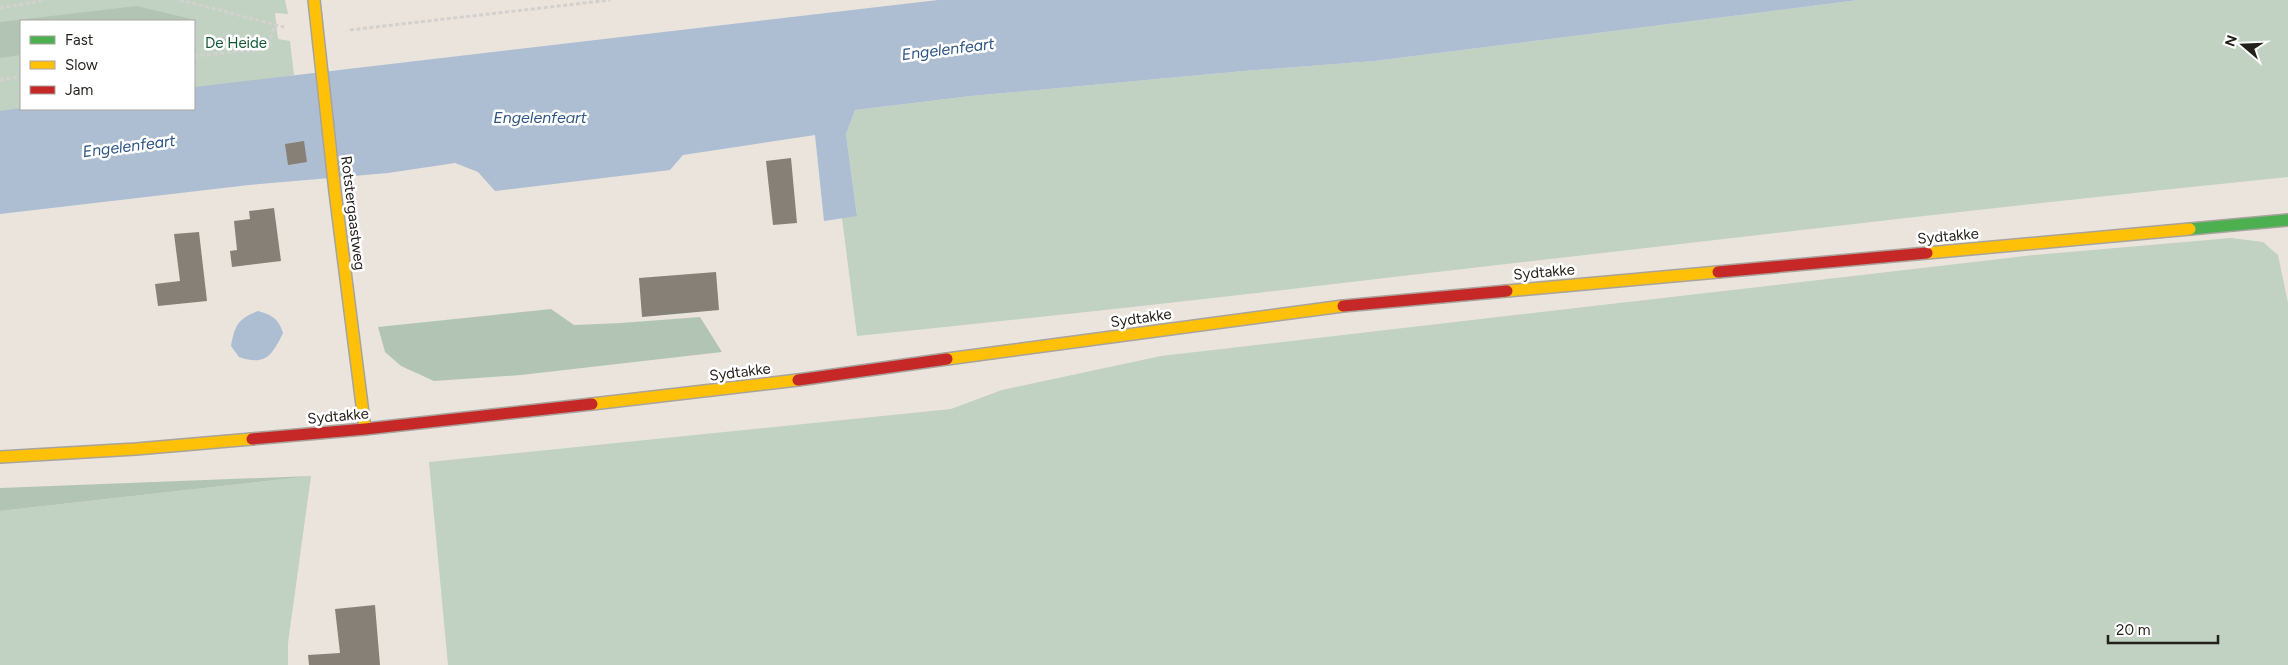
<svg xmlns="http://www.w3.org/2000/svg" width="2288" height="665" font-family="Figtree,sans-serif">
	<style>
		.green { fill: #c1d1c2 }
		.forest { fill: #b2c5b5 }
		.water { fill: #adbed2 }
		.building { fill: #868076 }
		.lines { fill: none; stroke-linecap: round; stroke-linejoin: round }
		.fast-casing { stroke: #a7a39d; stroke-width: 14 }
		.slow-casing { stroke: #a7a39d; stroke-width: 14 }
		.jam-casing { stroke: #a7a39d; stroke-width: 14 }
		.path { stroke: #d3d1cf; stroke-width: 3; stroke-dasharray: 4 2.5; stroke-linecap: butt }
		.fast { stroke: #4caf50; stroke-width: 11 }
		.slow { stroke: #ffc107; stroke-width: 11 }
		.jam { stroke: #c62828; stroke-width: 11 }
		.labels { text-anchor: middle; dominant-baseline: central; stroke-width: 5; stroke-linejoin: round; paint-order: stroke }
		.park-label { font-size: 15px; fill: #155737; stroke: #fff }
		.street-label { font-size: 15px; fill: #231f1a; stroke: #fff }
		.water-label { font-size: 16px; font-style: italic; fill: #2f5683; stroke: #fff }
	</style>
	<rect width="100%" height="100%" fill="#eae4dd"/>
	<!-- green -->
	<path class="green" d="M 0,0 L 285,0 L 288,14 L 275,13 L 278,39 L 290,41 L 294,75 L 194,95 L 194,21 L 21,21 L 21,109 L 0,117 Z
		M 1859,0 L 2288,0 L 2288,177 C 1810,225 1334,288 857,336 L 842,218 L 857,215 L 846,134 L 855,110 L 971,96 L 1244,71 L 1374,61 Z
		M 2231,238 L 2263,242 L 2278,255 L 2288,303 L 2288,665 L 448,665 L 429,462 L 951,409 L 1002,390 L 1161,356 L 2035,255 Z
		M 311,476 L 288,643 L 288,665 L 0,665 L 0,511 Z"/>
	<!-- forest -->
	<path class="forest" d="M 137,6 L 191,19 L 186,21 L 21,21 L 21,55 L 0,58 L 0,22 Z
		M 551,309 L 574,325 L 621,323 L 700,317 L 722,352 L 521,375 L 434,381 L 401,366 L 385,352 L 378,327 Z
		M 311,476 L 0,511 L 0,488 Z"/>
	<!-- water -->
	<path class="water" d="M 938,0 L 1859,0 L 1374,61 L 1244,71 L 971,96 L 855,110 L 846,134 L 857,216 L 824,221 L 815,135 L 683,155 L 670,170 L 495,191 L 478,172 L 455,163 L 388,173 L 249,185 L 0,214 L 0,111 L 21,108 L 194,109 L 194,87 Z
		M 258,311 C 272,315 279,319 283,333 C 272,356 265,366 239,357 L 231,346 C 235,325 238,319 258,311 Z"/>
	<!-- building -->
	<path class="building" d="M 304,141 L 307,162 L 288,165 L 285,144 Z
		M 791,158 L 797,223 L 773,225 L 766,161 Z
		M 274,208 L 281,261 L 232,267 L 230,251 L 237,250 L 234,221 L 250,219 L 249,211 Z
		M 199,232 L 207,301 L 158,306 L 155,284 L 180,281 L 174,234 Z
		M 716,272 L 719,310 L 642,317 L 639,278 Z
		M 375,605 L 380,665 L 309,665 L 308,655 L 340,653 L 335,609 Z"/>
	<g class="lines">
		<!-- fast casing -->
		<g class="fast-casing">
			<path id="fast" d="M 2190,229 L 2288,220"/>
		</g>
		<!-- slow casing -->
		<g class="slow-casing">
			<path id="slow" d="M 314,0 L 335,192 L 365,429
				M 1927,253 L 2190,229
				M 1507,291 L 1718,272
				M 947,359 L 1343,306
				M 592,404 L 798,380
				M 0,457 L 136,449 L 252,439"/>
		</g>
		<!-- jam casing -->
		<g class="jam-casing">
			<path id="jam" d="M 1718,272 L 1927,253
				M 1343,306 L 1507,291
				M 798,380 L 947,359
				M 252,439 L 365,429 L 592,404"/>
		</g>
		<!-- path -->
		<path class="path" d="M 180,0 L 284,27
			M 0,8 L 46,0
			M 350,30 L 610,0
			M 194,56 L 267,49 L 275,25
			M 0,80 L 21,77"/>
		<!-- fast -->
		<use href="#fast" class="fast"/>
		<!-- slow -->
		<use href="#slow" class="slow"/>
		<!-- jam -->
		<use href="#jam" class="jam"/>
	</g>
	<g class="labels">
		<!-- park labels -->
		<g class="park-label">
			<text x="236" y="43">De Heide</text>
		</g>
		<!-- street labels -->
		<g class="street-label">
			<text transform="translate(353 213) rotate(83)">Rotstergaastweg</text>
			<text transform="translate(1948 236) rotate(-5)">Sydtakke</text>
			<text transform="translate(1544 272) rotate(-5)">Sydtakke</text>
			<text transform="translate(1141 318) rotate(-8)">Sydtakke</text>
			<text transform="translate(740 372) rotate(-7)">Sydtakke</text>
			<text transform="translate(338 416) rotate(-5)">Sydtakke</text>
		</g>
		<!-- water labels -->
		<g class="water-label">
			<text transform="translate(948 49) rotate(-7)">Engelenfeart</text>
			<text x="540" y="117">Engelenfeart</text>
			<text transform="translate(129 146) rotate(-7)">Engelenfeart</text>
		</g>
	</g>
	<!-- legend -->
	<rect x="20" y="20" width="175" height="90" fill="#ffffff" stroke="#a7a5a3"/>
	<rect x="30" y="36" width="25" height="8" fill="#4caf50" stroke="#a7a5a3"/>
	<text x="65" y="45" font-size="15" fill="#231f1a">Fast</text>
	<rect x="30" y="61" width="25" height="8" fill="#ffc107" stroke="#a7a5a3"/>
	<text x="65" y="70" font-size="15" fill="#231f1a">Slow</text>
	<rect x="30" y="86" width="25" height="8" fill="#c62828" stroke="#a7a5a3"/>
	<text x="65" y="95" font-size="15" fill="#231f1a">Jam</text>
	<!-- north arrow -->
	<g transform="translate(2243 45) rotate(289)" stroke="#ffffff" stroke-width="4" paint-order="stroke">
	<path d="M0-4L9 19L0 12L-9 19Z" fill="#231f1a"/>
	<text y="-8" font-size="14" font-weight="bold" text-anchor="middle" fill="#231f1a">N</text>
	</g>
	<!-- scale -->
	<path d="M2108 635v8h110v-8" fill="none" stroke="#231f1a" stroke-width="2.5"/>
	<text x="2116" y="635" font-size="15" fill="#231f1a" stroke="#ffffff" stroke-width="4" paint-order="stroke">20 m</text>
</svg>
